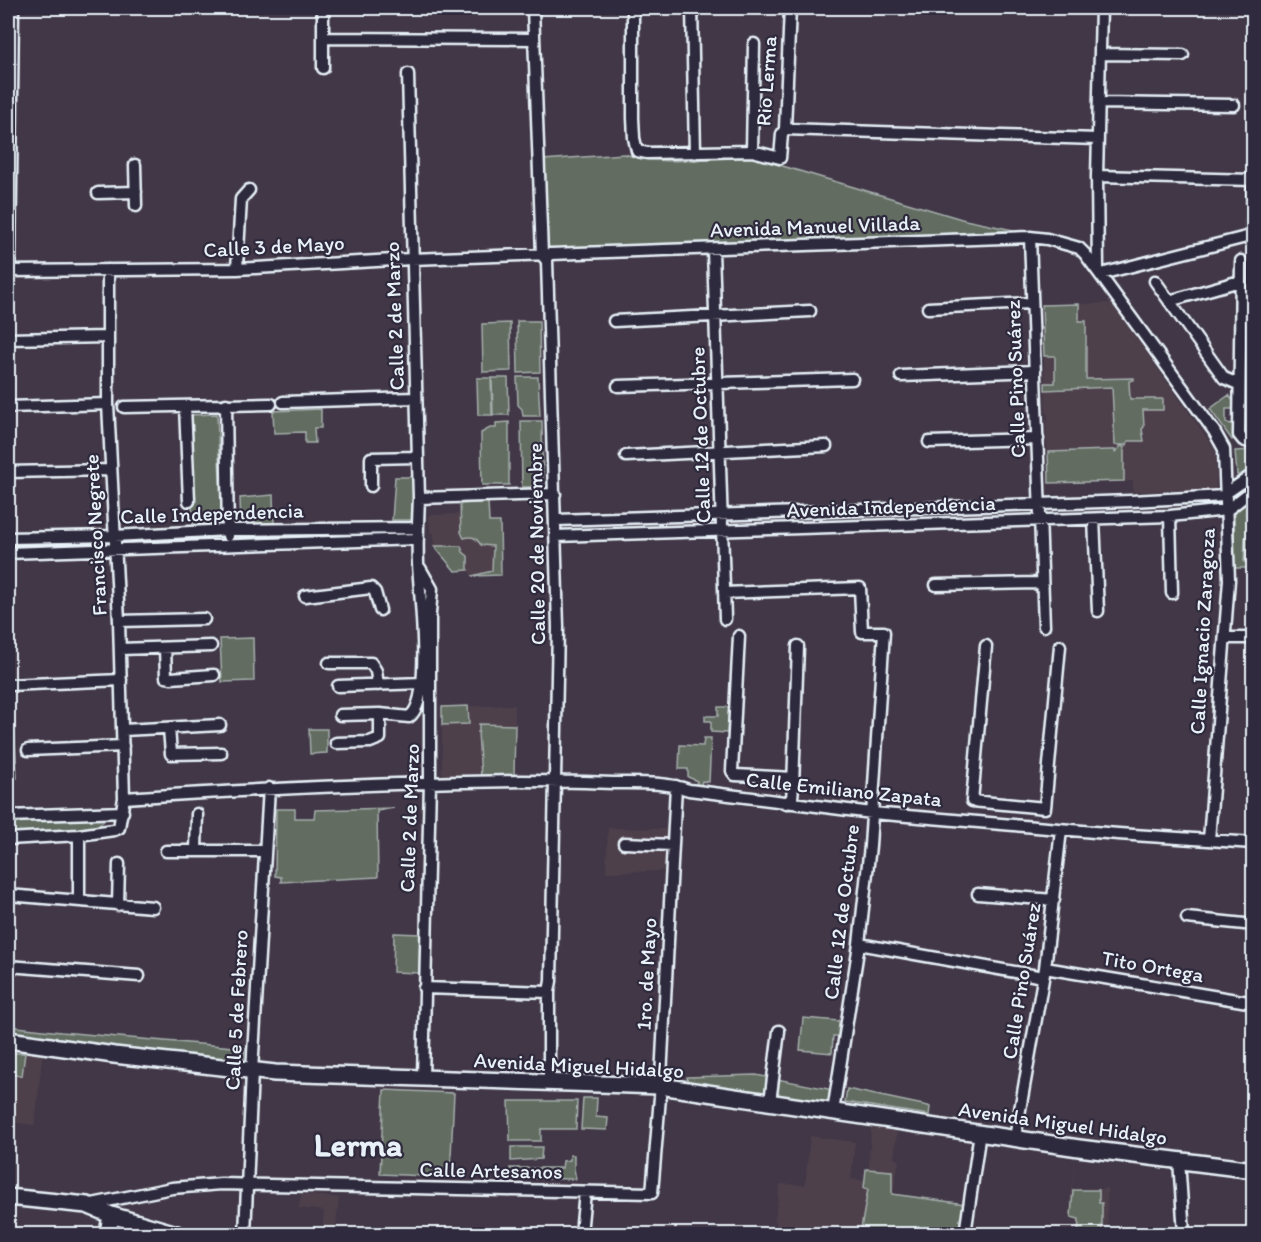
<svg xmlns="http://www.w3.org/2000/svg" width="1261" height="1242" font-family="Itim,sans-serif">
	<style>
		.built { fill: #4e404c }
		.green { fill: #626c60; stroke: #a5aeac; stroke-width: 1.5 }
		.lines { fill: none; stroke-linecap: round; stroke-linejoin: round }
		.street-casing { stroke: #e8f1f8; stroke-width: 15 }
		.secondary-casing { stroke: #e8f1f8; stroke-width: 20 }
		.street { stroke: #2f2a3d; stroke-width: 10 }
		.secondary { stroke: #2f2a3d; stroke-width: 15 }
		.labels { text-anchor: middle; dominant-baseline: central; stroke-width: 4.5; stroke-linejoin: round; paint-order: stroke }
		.street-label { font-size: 21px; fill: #e8f1f8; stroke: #2f2a3d }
		.town-label { font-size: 33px; font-weight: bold; fill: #e8f1f8; stroke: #2f2a3d }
	</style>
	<rect width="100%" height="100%" fill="#413746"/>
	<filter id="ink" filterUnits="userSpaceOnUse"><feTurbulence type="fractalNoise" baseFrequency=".0167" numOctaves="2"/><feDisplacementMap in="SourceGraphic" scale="12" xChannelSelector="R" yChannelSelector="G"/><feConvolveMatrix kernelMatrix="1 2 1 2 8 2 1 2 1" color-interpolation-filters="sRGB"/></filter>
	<g filter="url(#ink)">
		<!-- built -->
		<path class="built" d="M 1111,303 L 1214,448 L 1216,455 L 1216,489 L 1133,492 L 1133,481 L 1116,481 L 1114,450 L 1047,452 L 1046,421 L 1048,420 L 1048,414 L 1046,413 L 1042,305 Z
			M 488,502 L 489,522 L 500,522 L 501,575 L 472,576 L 468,570 L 455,571 L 434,546 L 434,533 L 430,533 L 429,515 L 460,514 L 460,504 Z
			M 515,705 L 514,776 L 442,777 L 442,707 Z
			M 608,828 L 667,829 L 665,871 L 606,872 Z
			M 8,1046 L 43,1050 L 35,1125 L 8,1122 Z
			M 871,1127 L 897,1132 L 894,1158 L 899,1160 L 893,1194 L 868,1189 L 860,1234 L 779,1234 L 775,1218 L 780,1184 L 805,1185 L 810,1136 L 855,1142 L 851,1179 L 868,1181 Z
			M 1077,1156 L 1072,1187 L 1077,1193 L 1107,1188 L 1108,1234 L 1076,1234 L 1077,1220 L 1069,1219 L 1071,1188 Z
			M 301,1194 L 339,1198 L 335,1234 L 322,1234 L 324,1211 L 299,1208 Z"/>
		<!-- green -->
		<path class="green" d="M 624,154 L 642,159 L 670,161 L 752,157 L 965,220 L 1013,230 L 757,244 L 616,249 L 604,246 L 548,252 L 543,160 Z
			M 1079,304 L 1079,321 L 1086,321 L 1086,379 L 1134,378 L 1134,380 L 1129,381 L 1130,399 L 1163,399 L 1163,410 L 1143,410 L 1144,427 L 1142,429 L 1144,441 L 1128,441 L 1127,445 L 1115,445 L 1112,387 L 1045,390 L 1045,383 L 1055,383 L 1055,356 L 1044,356 L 1042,305 Z
			M 517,321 L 539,321 L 540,372 L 518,373 Z
			M 510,323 L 511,371 L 483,372 L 482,324 Z
			M 517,377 L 538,377 L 540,416 L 523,416 L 522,409 L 518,405 Z
			M 477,378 L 491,378 L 492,415 L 478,415 Z
			M 492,378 L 508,378 L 509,415 L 493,415 Z
			M 1229,395 L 1233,401 L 1233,409 L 1226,409 L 1226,423 L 1233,424 L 1234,437 L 1232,440 L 1210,409 Z
			M 321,409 L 321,428 L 314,428 L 315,443 L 305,443 L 305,432 L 274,433 L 273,411 Z
			M 217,414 L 222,523 L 193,524 L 188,415 Z
			M 521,421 L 542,421 L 543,487 L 522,487 Z
			M 509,422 L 509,485 L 482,485 L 481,433 L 490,428 L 496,428 L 496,423 Z
			M 1121,446 L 1124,447 L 1124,481 L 1049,483 L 1048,452 L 1110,450 L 1115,450 L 1115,452 Z
			M 1253,450 L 1253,466 L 1240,475 L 1237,475 L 1235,451 Z
			M 395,477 L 413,477 L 414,520 L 392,520 Z
			M 273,495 L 274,523 L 241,525 L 240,498 Z
			M 1253,499 L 1252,512 L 1245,514 L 1253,514 L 1253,561 L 1245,561 L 1245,537 L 1244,562 L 1253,562 L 1253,568 L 1234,568 L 1234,512 Z
			M 488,502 L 489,522 L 500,522 L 501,575 L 472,576 L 492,571 L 493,546 L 481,545 C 476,538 473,535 464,538 L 461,532 L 460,504 Z
			M 434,546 L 461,546 L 463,552 L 468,556 L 468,570 L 455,571 Z
			M 253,638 L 254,681 L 222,682 L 220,639 Z
			M 468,706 L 469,724 L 442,725 L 442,707 Z
			M 718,707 L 729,707 L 727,733 L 711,732 L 711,721 L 705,721 L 705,716 L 718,716 Z
			M 8,720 L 14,720 L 17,778 L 8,778 Z
			M 479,724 L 515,725 L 514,776 L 481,776 L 478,732 L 479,732 Z
			M 309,729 L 327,729 L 327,753 L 310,754 Z
			M 704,738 L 711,738 L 709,782 L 702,781 L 701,785 L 696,785 L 697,781 L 688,777 L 688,769 L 679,769 L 680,745 L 703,746 Z
			M 394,808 L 377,811 L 378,877 L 281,882 L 281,877 L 275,876 L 276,809 L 295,809 L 295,818 L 314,818 L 315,810 Z
			M 108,817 L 100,824 L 92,828 L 8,833 L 8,822 Z
			M 394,933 L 420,934 L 419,973 L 393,972 Z
			M 803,1018 L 839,1021 L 838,1036 L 833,1036 L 832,1053 L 800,1050 Z
			M 8,1026 L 61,1032 L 245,1048 L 243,1064 L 8,1034 Z
			M 8,1046 L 12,1049 L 12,1053 L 25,1053 L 22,1076 L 8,1074 Z
			M 756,1075 L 839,1091 L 837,1108 L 688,1084 L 687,1077 Z
			M 847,1089 L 928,1106 L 930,1107 L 929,1115 L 845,1102 Z
			M 384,1090 L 454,1093 L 450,1177 L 380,1174 Z
			M 583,1098 L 597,1098 L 596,1117 L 608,1118 L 607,1130 L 581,1129 Z
			M 509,1101 L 577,1101 L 576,1129 L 541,1129 L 541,1141 L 510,1141 Z
			M 511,1147 L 542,1147 L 541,1159 L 511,1161 Z
			M 570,1155 L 574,1155 L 574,1169 L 576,1179 L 510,1178 L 510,1168 L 562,1168 L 563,1161 L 570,1160 Z
			M 866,1169 L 892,1171 L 892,1194 L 965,1204 L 961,1234 L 926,1230 L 925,1234 L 860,1234 L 868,1189 L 864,1188 Z
			M 1073,1190 L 1099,1190 L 1099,1203 L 1102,1203 L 1102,1234 L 1078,1234 L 1079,1219 L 1071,1217 Z"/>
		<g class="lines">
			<!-- street casing -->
			<g class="street-casing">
				<path id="street" d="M 323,8 L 323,68
					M 533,8 L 542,255 L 547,261 L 558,627 L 551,981 L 549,992 L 549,1082
					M 633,8 L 633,118 L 634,138 L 637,151 L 647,153 L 752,151 L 780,158 L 782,134 L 785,129 L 790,8
					M 692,8 L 695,153
					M 323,38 L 534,39
					M 1100,54 L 1183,55
					M 1099,103 L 1234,105
					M 785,129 L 1098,139
					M 752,151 L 754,44
					M 135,165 L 136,206
					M 1097,176 L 1253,180 L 1252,235
					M 98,193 L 136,192
					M 1030,237 L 1044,626
					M 713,250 L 725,619
					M 1241,261 L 1239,435 L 1243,440 L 1254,444
					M 237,269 L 241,199 L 249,190
					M 1098,269 L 1097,176 L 1101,8
					M 8,271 L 237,269 L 411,259 L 1030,237 L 1047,239 L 1079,248 L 1085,254 L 1214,431 L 1224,449 L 1229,580 L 1209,840
					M 10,271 L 13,8
					M 1101,274 L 1254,235
					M 1155,281 L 1224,378 L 1238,384
					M 1169,301 L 1240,281
					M 928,308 L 1032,303
					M 614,321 L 810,311
					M 8,339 L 107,337
					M 901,376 L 1035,371
					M 618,386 L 852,379
					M 283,402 L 415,398
					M 226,404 L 228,536
					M 185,406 L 189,501
					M 8,407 L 108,404
					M 124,407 L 271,404
					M 929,442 L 1038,439
					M 626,456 L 826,446
					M 8,472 L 110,470
					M 371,486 L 371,458 L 417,457
					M 1225,494 L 1254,474
					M 419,498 L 555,494
					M 1170,516 L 1172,593
					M 1094,519 L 1098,611
					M 556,520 L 1131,501 L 1225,496
					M 556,536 L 1170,516 L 1227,510 L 1254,489
					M 8,538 L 114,536 L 228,530 L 418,528
					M 8,553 L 418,539
					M 420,568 L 432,589 L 430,613 L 430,782 L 423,1078
					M 936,585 L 1042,583
					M 724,593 L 860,588 L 862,632 L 884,632 L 870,846 L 859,944 L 833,1112
					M 305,596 L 371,588 L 375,592 L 380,610
					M 119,621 L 204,619
					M 739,636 L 732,771 L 735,775 L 794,778
					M 1225,638 L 1254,638
					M 986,646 L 972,801 L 1045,808 L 1060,646
					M 165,648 L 166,677 L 171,678 L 214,675
					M 120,649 L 211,646
					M 329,663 L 371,663 L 376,671 L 378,685
					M 8,685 L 121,680
					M 338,686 L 423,683
					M 340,715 L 380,714 L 409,717 C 434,700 419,592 418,563 C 417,542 418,520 419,498 L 408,74
					M 169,728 L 171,754 L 221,753
					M 123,730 L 220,725
					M 336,743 L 370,742 L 380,738 L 380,714
					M 28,750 L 123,746
					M 124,798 C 256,789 388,783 521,781 C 553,781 584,782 616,783 C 641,783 666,782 689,790 L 872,813 L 1118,834 L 1254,843
					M 786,803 L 792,798 L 793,786 L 798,646
					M 8,816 L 123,812
					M 8,839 L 79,835 L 114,830 L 119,828 L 124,798 L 119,621 L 108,404 L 108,270
					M 624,843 L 672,845
					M 166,851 L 264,851
					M 196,851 L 197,814
					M 978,894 L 1054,900
					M 8,895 L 153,907
					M 79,901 L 79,835
					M 118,905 L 119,864
					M 1187,918 L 1254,925
					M 859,944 L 1043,977
					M 8,966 L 139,976
					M 1045,968 L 1254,1003
					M 424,988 L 549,992
					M 770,1102 L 779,1031
					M 1015,1138 L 1045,968 L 1061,830
					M 1179,1160 L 1184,1234
					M 87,1205 L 172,1188 L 221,1184 L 652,1193 L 660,1097 L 676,786
					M 245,1234 L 252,1071 L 269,788
					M 581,1234 L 585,1192
					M 965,1234 L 980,1132"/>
			</g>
			<!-- secondary casing -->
			<g class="secondary-casing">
				<path id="secondary" d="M 8,1040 L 114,1055 L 275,1073 L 660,1086 L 1079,1148 L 1254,1170
					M 8,1197 L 87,1205 L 111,1215 L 177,1234
					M 108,1234 L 111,1215"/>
			</g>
			<!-- street -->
			<use href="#street" class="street"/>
			<!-- secondary -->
			<use href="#secondary" class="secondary"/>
		</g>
	</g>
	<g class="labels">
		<!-- street labels -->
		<g class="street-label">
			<text transform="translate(766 81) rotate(-86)">Rio Lerma</text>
			<text transform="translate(815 226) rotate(-2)">Avenida Manuel Villada</text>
			<text transform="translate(274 246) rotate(-3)">Calle 3 de Mayo</text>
			<text transform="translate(394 316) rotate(-92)">Calle 2 de Marzo</text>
			<text transform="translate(1015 379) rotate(-92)">Calle Pino Suárez</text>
			<text transform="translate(700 435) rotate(-92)">Calle 12 de Octubre</text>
			<text transform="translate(891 506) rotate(-2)">Avenida Independencia</text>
			<text transform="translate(212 513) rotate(-2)">Calle Independencia</text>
			<text transform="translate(95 535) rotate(-93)">Francisco Negrete</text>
			<text transform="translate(536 544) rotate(-91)">Calle 20 de Noviembre</text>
			<text transform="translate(1202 631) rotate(-87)">Calle Ignacio Zaragoza</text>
			<text transform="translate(844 789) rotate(6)">Calle Emiliano Zapata</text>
			<text transform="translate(409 818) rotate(-88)">Calle 2 de Marzo</text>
			<text transform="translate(841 912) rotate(-83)">Calle 12 de Octubre</text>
			<text transform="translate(1153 966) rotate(10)">Tito Ortega</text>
			<text transform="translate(646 974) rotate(-87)">1ro. de Mayo</text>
			<text transform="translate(1021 981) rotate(-81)">Calle Pino Suárez</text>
			<text transform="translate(236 1010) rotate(-87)">Calle 5 de Febrero</text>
			<text transform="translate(579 1065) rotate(3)">Avenida Miguel Hidalgo</text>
			<text transform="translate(1063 1123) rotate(8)">Avenida Miguel Hidalgo</text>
			<text transform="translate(491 1170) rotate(1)">Calle Artesanos</text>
		</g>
		<!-- town labels -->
		<g class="town-label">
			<text x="358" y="1144">Lerma</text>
		</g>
	</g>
	<!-- margin -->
	<rect width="1261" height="1242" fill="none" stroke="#2f2a3d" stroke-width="30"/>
	<rect x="15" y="15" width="1231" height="1212" fill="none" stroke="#e8f1f8" stroke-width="2" filter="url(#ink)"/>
</svg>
